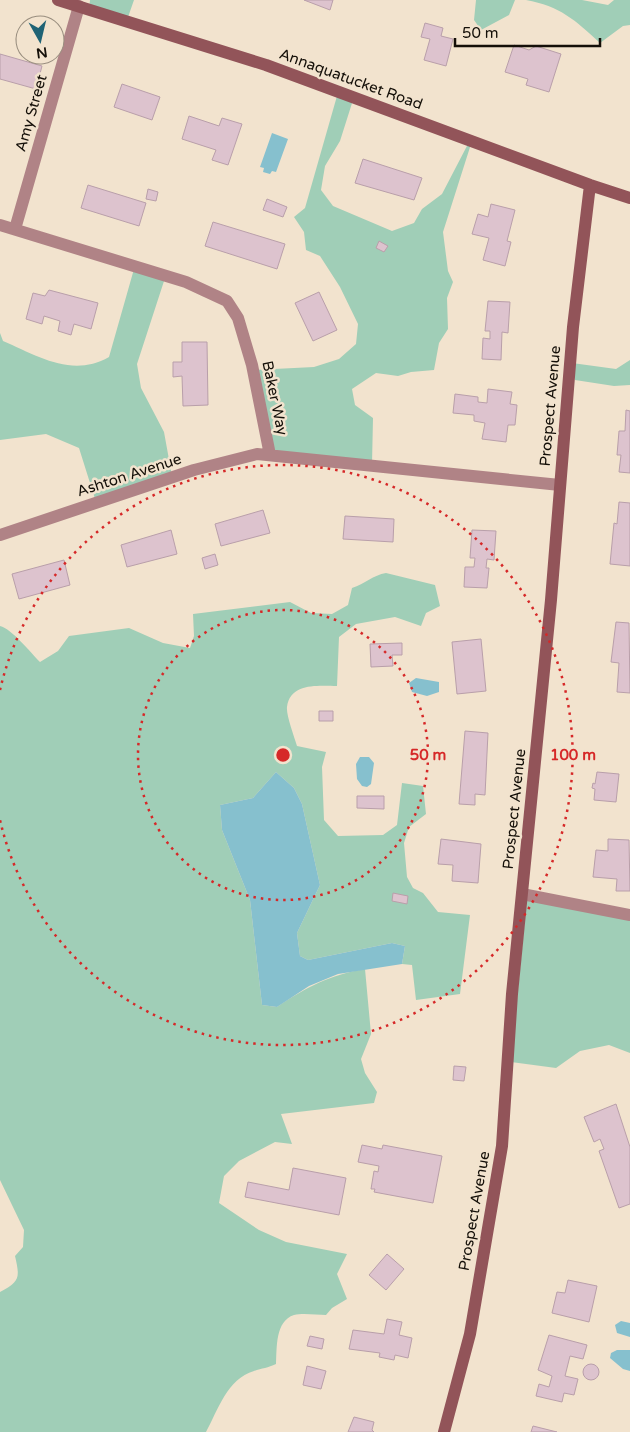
<svg xmlns="http://www.w3.org/2000/svg" width="630" height="1432" font-family="'Varela Round',sans-serif">
	<style>
		.green { fill: #a0ceb7 }
		.water { fill: #86c0ce }
		.building { fill: #ddc3ce; stroke: #b99faa }
		.lines { fill: none; stroke-linecap: round; stroke-linejoin: round }
		.street { stroke: #b08386; stroke-width: 12 }
		.secondary { stroke: #925459; stroke-width: 12 }
		.ring { fill: none; stroke: #d62828; stroke-width: 2.5; stroke-dasharray: 2.5 5 }
		.labels { text-anchor: middle; dominant-baseline: central; stroke-width: 5; stroke-linejoin: round; paint-order: stroke }
		.street-label { font-size: 15px; fill: #140f08; stroke: #f2e3ce }
		.centre { fill: #d62828; stroke: #f2e3ce; stroke-width: 2.5 }
		.ring-label { font-size: 15px; text-anchor: middle; font-weight: bold; fill: #d62828; stroke: #f2e3ce; stroke-width: 5; stroke-linejoin: round; paint-order: stroke }
	</style>
	<rect width="100%" height="100%" fill="#f2e3ce"/>
	<!-- green -->
	<path class="green" d="M 90,0 L 134,0 L 127,20 L 89,10 Z
		M 476,0 L 515,0 L 509,15 L 481,30 L 474,20 Z
		M 526,0 L 582,0 L 608,5 L 614,0 L 630,0 L 630,25 L 623,26 L 600,43 C 575,20 560,6 526,0 Z
		M 337,96 L 353,100 L 340,141 L 325,166 L 321,190 L 333,206 L 392,231 L 414,223 L 422,209 L 442,194 L 468,144 L 471,144 L 443,232 L 448,271 L 453,282 L 447,298 L 448,329 L 439,343 L 434,370 L 411,372 L 398,376 L 376,373 L 352,389 L 355,405 L 373,418 L 372,464 L 271,456 L 254,370 L 314,367 L 339,359 L 356,344 L 358,324 L 340,287 L 320,256 L 306,250 L 304,232 L 294,217 L 305,208 Z
		M 134,269 L 165,278 L 137,364 L 141,388 L 164,432 L 172,476 L 96,502 L 79,448 L 46,434 L 0,440 L 0,333 L 3,341 C 38,356 72,378 109,357 Z
		M 630,360 L 630,385 L 614,386 L 575,380 L 572,363 L 616,369 Z
		M 386,573 L 435,585 L 440,606 L 426,613 L 421,626 L 395,617 L 356,624 L 339,637 L 337,686 C 320,686 290,682 287,707 C 286,715 294,736 297,746 L 326,752 L 322,767 L 324,820 L 338,836 L 383,835 L 397,825 L 402,783 L 423,786 L 426,814 L 409,827 L 404,843 L 407,877 L 413,888 L 423,893 L 438,912 L 470,915 L 460,994 L 416,1000 L 412,965 L 402,964 L 405,946 L 392,943 L 308,960 L 300,956 L 297,933 L 320,885 L 302,804 L 294,788 L 276,772 L 253,798 L 220,805 L 222,830 L 250,900 L 262,1005 L 277,1007 C 307,987 329,975 365,969 L 371,1034 L 361,1059 L 365,1073 L 377,1092 L 374,1103 L 281,1114 L 292,1144 L 275,1142 L 239,1161 L 224,1176 L 219,1203 L 259,1230 L 286,1242 L 347,1254 L 337,1274 L 347,1299 L 332,1308 L 326,1315 C 317,1315 303,1313 294,1315 C 275,1321 277,1348 276,1364 C 268,1368 262,1368 254,1371 C 227,1379 218,1410 206,1432 L 0,1432 L 0,1292 C 20,1281 20,1278 15,1256 L 23,1247 L 24,1230 L 0,1180 L 0,626 C 12,629 30,652 40,662 L 58,651 L 69,636 L 129,628 L 163,643 L 190,648 L 194,636 L 193,614 L 290,602 L 311,613 L 332,614 L 348,605 L 352,588 C 365,584 373,575 386,573 Z
		M 527,898 L 630,917 L 630,1053 L 609,1045 L 580,1051 L 556,1068 L 511,1062 Z"/>
	<!-- water -->
	<path class="water" d="M 272,133 L 288,139 L 276,172 L 272,171 L 270,174 L 263,172 L 264,168 L 260,167 Z
		M 416,678 L 439,682 L 439,692 L 427,696 L 412,692 L 409,683 Z
		M 360,757 L 369,757 L 374,763 L 371,784 L 367,787 L 362,786 L 357,779 L 356,764 Z
		M 276,772 L 294,788 L 302,804 L 320,885 L 297,933 L 300,956 L 308,960 L 392,943 L 405,946 L 402,964 L 338,974 L 309,986 L 277,1007 L 262,1005 L 250,900 L 222,830 L 220,805 L 253,798 Z
		M 621,1321 L 630,1323 L 630,1337 L 617,1333 L 615,1325 Z
		M 617,1350 L 630,1350 L 630,1371 L 623,1369 L 610,1358 L 611,1353 Z"/>
	<!-- building -->
	<path class="building" d="M 304,0 L 333,0 L 330,10 Z
		M 425,23 L 443,28 L 441,36 L 453,39 L 446,66 L 424,60 L 430,39 L 421,37 Z
		M 514,45 L 529,50 L 536,46 L 561,54 L 549,92 L 526,85 L 528,79 L 505,72 Z
		M 0,54 L 42,66 L 36,89 L 0,79 Z
		M 122,84 L 160,97 L 152,120 L 114,107 Z
		M 189,116 L 219,126 L 222,118 L 242,124 L 228,165 L 212,160 L 216,150 L 182,139 Z
		M 363,159 L 422,178 L 414,200 L 355,183 Z
		M 88,185 L 146,203 L 139,226 L 81,208 Z
		M 148,189 L 158,192 L 156,201 L 146,199 Z
		M 267,199 L 287,207 L 283,217 L 263,210 Z
		M 491,204 L 515,210 L 507,241 L 511,242 L 505,266 L 483,260 L 489,238 L 472,234 L 478,214 L 488,217 Z
		M 213,222 L 285,244 L 277,269 L 205,246 Z
		M 379,241 L 388,246 L 384,252 L 376,248 Z
		M 49,290 L 98,303 L 91,329 L 74,324 L 71,335 L 58,331 L 60,321 L 44,316 L 42,324 L 26,319 L 33,293 L 45,296 Z
		M 319,292 L 337,330 L 313,341 L 295,303 Z
		M 488,301 L 510,302 L 508,333 L 502,332 L 501,360 L 482,359 L 483,338 L 490,339 L 490,331 L 485,331 Z
		M 182,342 L 207,342 L 208,405 L 183,406 L 182,376 L 173,377 L 173,362 L 182,362 Z
		M 488,389 L 512,392 L 510,404 L 517,405 L 515,425 L 508,425 L 506,442 L 482,439 L 485,423 L 474,421 L 474,415 L 453,413 L 455,394 L 478,397 L 478,402 L 487,403 Z
		M 626,410 L 630,411 L 630,473 L 619,472 L 621,455 L 617,455 L 619,431 L 625,431 Z
		M 619,502 L 630,503 L 630,566 L 610,564 L 614,523 L 617,524 Z
		M 263,510 L 270,533 L 221,546 L 215,524 Z
		M 345,516 L 394,519 L 393,542 L 343,539 Z
		M 171,530 L 177,554 L 127,567 L 121,545 Z
		M 472,530 L 496,531 L 494,560 L 487,559 L 486,568 L 489,568 L 487,588 L 464,587 L 465,567 L 474,567 L 475,558 L 470,558 Z
		M 215,554 L 218,565 L 205,569 L 202,558 Z
		M 64,560 L 70,585 L 19,599 L 12,574 Z
		M 616,622 L 629,623 L 630,693 L 617,692 L 619,663 L 611,662 Z
		M 481,639 L 486,691 L 457,694 L 452,642 Z
		M 402,643 L 402,655 L 392,655 L 393,666 L 371,667 L 370,644 Z
		M 319,711 L 333,711 L 333,721 L 319,721 Z
		M 465,731 L 488,733 L 485,795 L 475,794 L 475,805 L 459,804 Z
		M 597,772 L 619,774 L 616,802 L 594,800 L 595,789 L 592,788 L 593,783 L 595,784 Z
		M 357,796 L 384,796 L 384,809 L 357,808 Z
		M 441,839 L 481,844 L 478,883 L 452,881 L 453,865 L 438,864 Z
		M 608,839 L 629,840 L 630,891 L 616,891 L 617,879 L 593,877 L 596,850 L 608,851 Z
		M 393,893 L 408,896 L 407,904 L 392,901 Z
		M 454,1066 L 466,1067 L 464,1081 L 453,1080 Z
		M 616,1104 L 630,1147 L 630,1204 L 619,1208 L 599,1151 L 604,1149 L 600,1139 L 594,1142 L 584,1117 Z
		M 362,1145 L 382,1149 L 383,1145 L 442,1156 L 433,1203 L 374,1192 L 375,1189 L 371,1189 L 374,1171 L 378,1172 L 379,1166 L 358,1162 Z
		M 293,1168 L 346,1178 L 339,1215 L 245,1197 L 248,1182 L 289,1190 Z
		M 387,1254 L 404,1269 L 386,1290 L 369,1275 Z
		M 568,1280 L 597,1286 L 589,1322 L 552,1313 L 557,1292 L 565,1293 Z
		M 387,1319 L 402,1322 L 399,1335 L 412,1338 L 408,1358 L 395,1355 L 394,1360 L 379,1357 L 380,1353 L 349,1349 L 353,1330 L 384,1334 Z
		M 549,1335 L 587,1345 L 583,1359 L 570,1356 L 565,1376 L 578,1379 L 574,1395 L 564,1393 L 562,1402 L 536,1396 L 539,1384 L 549,1387 L 552,1376 L 538,1370 Z
		M 310,1336 L 324,1339 L 322,1349 L 307,1346 Z
		M583 1372a8 8 0 1 1 16 0a8 8 0 1 1-16 0Z
		M 307,1366 L 326,1371 L 321,1389 L 303,1385 Z
		M 354,1417 L 374,1422 L 372,1430 L 374,1432 L 348,1432 Z
		M 533,1426 L 557,1432 L 531,1432 Z"/>
	<g class="lines">
		<!-- street -->
		<path class="street" d="M 0,225 L 186,282 L 227,301 L 238,318 L 252,365 L 270,455
			M 15,229 L 79,6
			M 0,535 L 194,470 L 257,454 L 560,485
			M 522,894 L 630,915"/>
		<!-- secondary -->
		<path class="secondary" d="M 58,0 L 266,65 L 590,185 L 630,198
			M 444,1432 L 470,1334 L 502,1146 L 512,994 L 551,600 L 573,327 L 590,185"/>
	</g>
	<!-- distance rings -->
	<g class="ring">
		<circle cx="283" cy="755" r="145"/>
		<path d="M0 690A290 290 0 1 1 0 820"/>
	</g>
	<g class="labels">
		<!-- street labels -->
		<g class="street-label">
			<text transform="translate(351 79) rotate(20)">Annaquatucket Road</text>
			<text transform="translate(31 113) rotate(-74)">Amy Street</text>
			<text transform="translate(275 398) rotate(78)">Baker Way</text>
			<text transform="translate(550 406) rotate(-85)">Prospect Avenue</text>
			<text transform="translate(129 475) rotate(-18)">Ashton Avenue</text>
			<text transform="translate(514 809) rotate(-84)">Prospect Avenue</text>
			<text transform="translate(474 1211) rotate(-80)">Prospect Avenue</text>
		</g>
	</g>
	<circle cx="283" cy="755" r="8" class="centre"/>
	<g class="ring-label">
		<text x="428" y="760">50 m</text>
		<text x="573" y="760">100 m</text>
	</g>
	<!-- north arrow -->
	<g transform="translate(40 40) rotate(172)"><circle r="24" fill="#f2e3ce" stroke="#998e7f"/>
	<path d="M0-4L9 19L0 12L-9 19Z" fill="#1f6375"/>
	<text y="-8" font-size="14" font-weight="bold" text-anchor="middle" fill="#140f08">N</text>
	</g>
	<!-- scale -->
	<path d="M455 38v8h145v-8" fill="none" stroke="#140f08" stroke-width="2.5"/>
	<text x="462" y="38" font-size="15" fill="#140f08" stroke="#f2e3ce" stroke-width="4" paint-order="stroke">50 m</text>
</svg>
